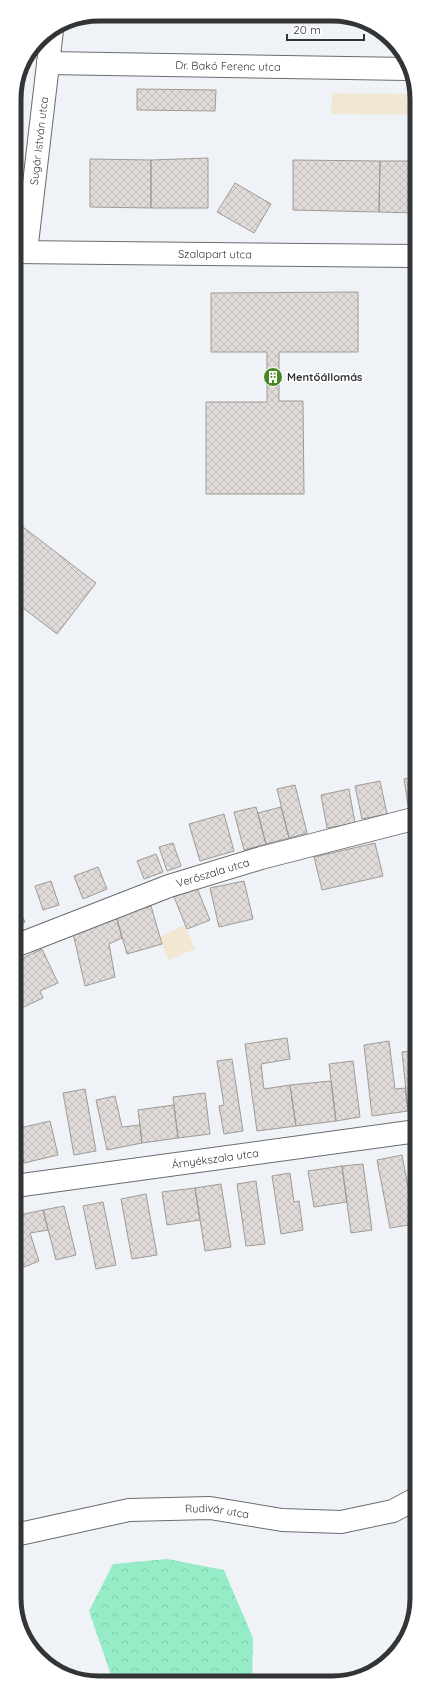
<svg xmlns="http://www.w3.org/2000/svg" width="431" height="1697" font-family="Quicksand,sans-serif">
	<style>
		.industrial { fill: #f2e7d3 }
		.forest { fill: url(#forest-crowns) }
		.building { fill: url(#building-cross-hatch); stroke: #9f9b97 }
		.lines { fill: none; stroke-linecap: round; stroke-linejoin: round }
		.minor-casing { stroke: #696c70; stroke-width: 24 }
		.minor { stroke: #fff; stroke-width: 22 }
		.labels { text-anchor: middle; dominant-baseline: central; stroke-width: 3.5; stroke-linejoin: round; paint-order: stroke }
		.street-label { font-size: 11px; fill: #333436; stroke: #fff }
		.poi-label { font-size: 11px; font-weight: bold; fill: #333436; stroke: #fff; text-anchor: start }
		.rim { fill: none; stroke: #333436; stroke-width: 5 }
	</style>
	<defs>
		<pattern id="forest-crowns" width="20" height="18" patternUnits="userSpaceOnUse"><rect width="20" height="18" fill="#96ecc6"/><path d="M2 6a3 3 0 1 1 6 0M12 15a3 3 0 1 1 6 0" fill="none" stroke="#82cbab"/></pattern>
		<pattern id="building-cross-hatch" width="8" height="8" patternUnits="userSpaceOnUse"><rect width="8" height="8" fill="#e0dbd8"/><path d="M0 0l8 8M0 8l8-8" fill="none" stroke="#c1bdba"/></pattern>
	</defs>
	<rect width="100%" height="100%" fill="#eff3f7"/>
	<!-- industrial -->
	<path class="industrial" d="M 332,93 L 416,94 L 416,115 L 331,114 Z
		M 185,925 L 195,949 L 169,960 L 159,937 Z"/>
	<!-- forest -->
	<path class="forest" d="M 167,1559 L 224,1570 L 253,1638 L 252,1682 L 113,1681 L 89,1611 L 113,1564 Z"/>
	<!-- building -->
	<path class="building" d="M 137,89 L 216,90 L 215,111 L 137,110 Z
		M 208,158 L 208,208 L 151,208 L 151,160 Z
		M 90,159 L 151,160 L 151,208 L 90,207 Z
		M 293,160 L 380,161 L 379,212 L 293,210 Z
		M 380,161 L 416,161 L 416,213 L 379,212 Z
		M 235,183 L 271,204 L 254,233 L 217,212 Z
		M 358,292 L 358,352 L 279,352 L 279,401 L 303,401 L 304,494 L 206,494 L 206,402 L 267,402 L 267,352 L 211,352 L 211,293 Z
		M 14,520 L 96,583 L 57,634 L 14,601 Z
		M 416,777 L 417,803 L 408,805 L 404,779 Z
		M 380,781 L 387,814 L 362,819 L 355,786 Z
		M 295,785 L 307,833 L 289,838 L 277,789 Z
		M 349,789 L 355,823 L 327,828 L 321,795 Z
		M 256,807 L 266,844 L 244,850 L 234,812 Z
		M 281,807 L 289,838 L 266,844 L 258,813 Z
		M 224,814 L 234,851 L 200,861 L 189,824 Z
		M 173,843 L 181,866 L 167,871 L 159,847 Z
		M 375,843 L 383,876 L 322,890 L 314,857 Z
		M 156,854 L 163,872 L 144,879 L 137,861 Z
		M 98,867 L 107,889 L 83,899 L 74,876 Z
		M 51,881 L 59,905 L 43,910 L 35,886 Z
		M 244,881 L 253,919 L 219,927 L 210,888 Z
		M 197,888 L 210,920 L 187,929 L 174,897 Z
		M 15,900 L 25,922 L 14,927 L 14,901 Z
		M 151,906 L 162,944 L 127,954 L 116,916 Z
		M 116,916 L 122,938 L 109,944 L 115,977 L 85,986 L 73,933 Z
		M 42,949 L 58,983 L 40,991 L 43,998 L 15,1011 L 15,962 Z
		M 287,1038 L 290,1059 L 261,1064 L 264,1089 L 290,1085 L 296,1126 L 257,1131 L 245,1044 Z
		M 389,1041 L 395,1089 L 405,1088 L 408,1111 L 372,1116 L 364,1045 Z
		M 417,1050 L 417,1111 L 408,1111 L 402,1052 Z
		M 232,1059 L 243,1131 L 224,1134 L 219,1106 L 224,1105 L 217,1061 Z
		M 353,1061 L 360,1117 L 336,1121 L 329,1064 Z
		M 331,1081 L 336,1121 L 296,1126 L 290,1085 Z
		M 85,1089 L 96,1151 L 74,1155 L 63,1093 Z
		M 205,1093 L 210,1134 L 178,1138 L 173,1097 Z
		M 115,1096 L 122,1127 L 140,1125 L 142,1143 L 107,1150 L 96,1100 Z
		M 174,1105 L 178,1138 L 142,1143 L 138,1110 Z
		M 50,1121 L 58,1155 L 24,1163 L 16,1129 Z
		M 402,1155 L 415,1224 L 390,1228 L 377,1160 Z
		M 363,1164 L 372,1230 L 351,1233 L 342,1166 Z
		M 342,1166 L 347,1202 L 314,1207 L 308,1171 Z
		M 290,1173 L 294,1202 L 299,1201 L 303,1230 L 281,1234 L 272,1176 Z
		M 256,1181 L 265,1244 L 246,1246 L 237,1184 Z
		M 221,1184 L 231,1247 L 205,1251 L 195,1188 Z
		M 195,1188 L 200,1220 L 167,1225 L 162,1192 Z
		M 146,1194 L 157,1255 L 132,1259 L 121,1199 Z
		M 103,1202 L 116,1265 L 96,1269 L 83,1206 Z
		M 64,1206 L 76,1255 L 56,1260 L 43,1210 Z
		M 43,1210 L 48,1230 L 30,1233 L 39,1261 L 19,1269 L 15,1256 L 15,1216 Z"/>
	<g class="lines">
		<!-- minor casing -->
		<g class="minor-casing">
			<g id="minor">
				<path id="s1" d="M 48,63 L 408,69"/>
				<path id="s2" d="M 14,252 L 416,256"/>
				<path id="s3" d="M 26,252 L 52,30"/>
				<path id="s4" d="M 15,946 L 169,886 L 261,858 L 417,818"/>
				<path id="s5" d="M 15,1186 L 417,1131"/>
				<path id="s6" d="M 15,1535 L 129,1510 L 210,1508 L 282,1520 L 341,1522 L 393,1511 L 417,1498"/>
			</g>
		</g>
		<!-- minor -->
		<use href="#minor" class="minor"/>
	</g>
	<!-- icons -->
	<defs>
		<g id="building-disc" transform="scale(1)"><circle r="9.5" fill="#488523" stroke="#fff"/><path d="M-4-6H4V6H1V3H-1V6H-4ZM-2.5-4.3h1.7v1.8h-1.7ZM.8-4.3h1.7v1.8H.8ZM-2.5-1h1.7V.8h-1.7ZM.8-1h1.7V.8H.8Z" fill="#fff"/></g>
	</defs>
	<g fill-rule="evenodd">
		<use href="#building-disc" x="273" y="377"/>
	</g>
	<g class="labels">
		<!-- street labels -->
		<g class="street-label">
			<text stroke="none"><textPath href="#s1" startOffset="180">Dr. Bakó Ferenc utca</textPath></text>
			<text stroke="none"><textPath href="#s3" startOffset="112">Sugár István utca</textPath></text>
			<text stroke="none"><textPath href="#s2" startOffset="201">Szalapart utca</textPath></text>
			<text stroke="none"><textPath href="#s4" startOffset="211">Verőszala utca</textPath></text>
			<text stroke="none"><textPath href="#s5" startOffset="202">Árnyékszala utca</textPath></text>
			<text stroke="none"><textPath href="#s6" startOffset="205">Rudivár utca</textPath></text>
		</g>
		<!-- poi labels -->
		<g class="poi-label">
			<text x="287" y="377">Mentőállomás</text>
		</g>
	</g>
	<!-- crop -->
	<path d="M0 0H431V1697H0ZM99 21H332A78 78 0 0 1 410 99V1598A78 78 0 0 1 332 1676H99A78 78 0 0 1 21 1598V99A78 78 0 0 1 99 21Z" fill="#fff" fill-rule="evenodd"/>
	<path class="rim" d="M99 21H332A78 78 0 0 1 410 99V1598A78 78 0 0 1 332 1676H99A78 78 0 0 1 21 1598V99A78 78 0 0 1 99 21Z"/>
	<!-- scale -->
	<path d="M287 34v6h77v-6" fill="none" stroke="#333436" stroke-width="2"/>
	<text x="293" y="34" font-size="12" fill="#333436" stroke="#ffffff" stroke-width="3" paint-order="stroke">20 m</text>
</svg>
